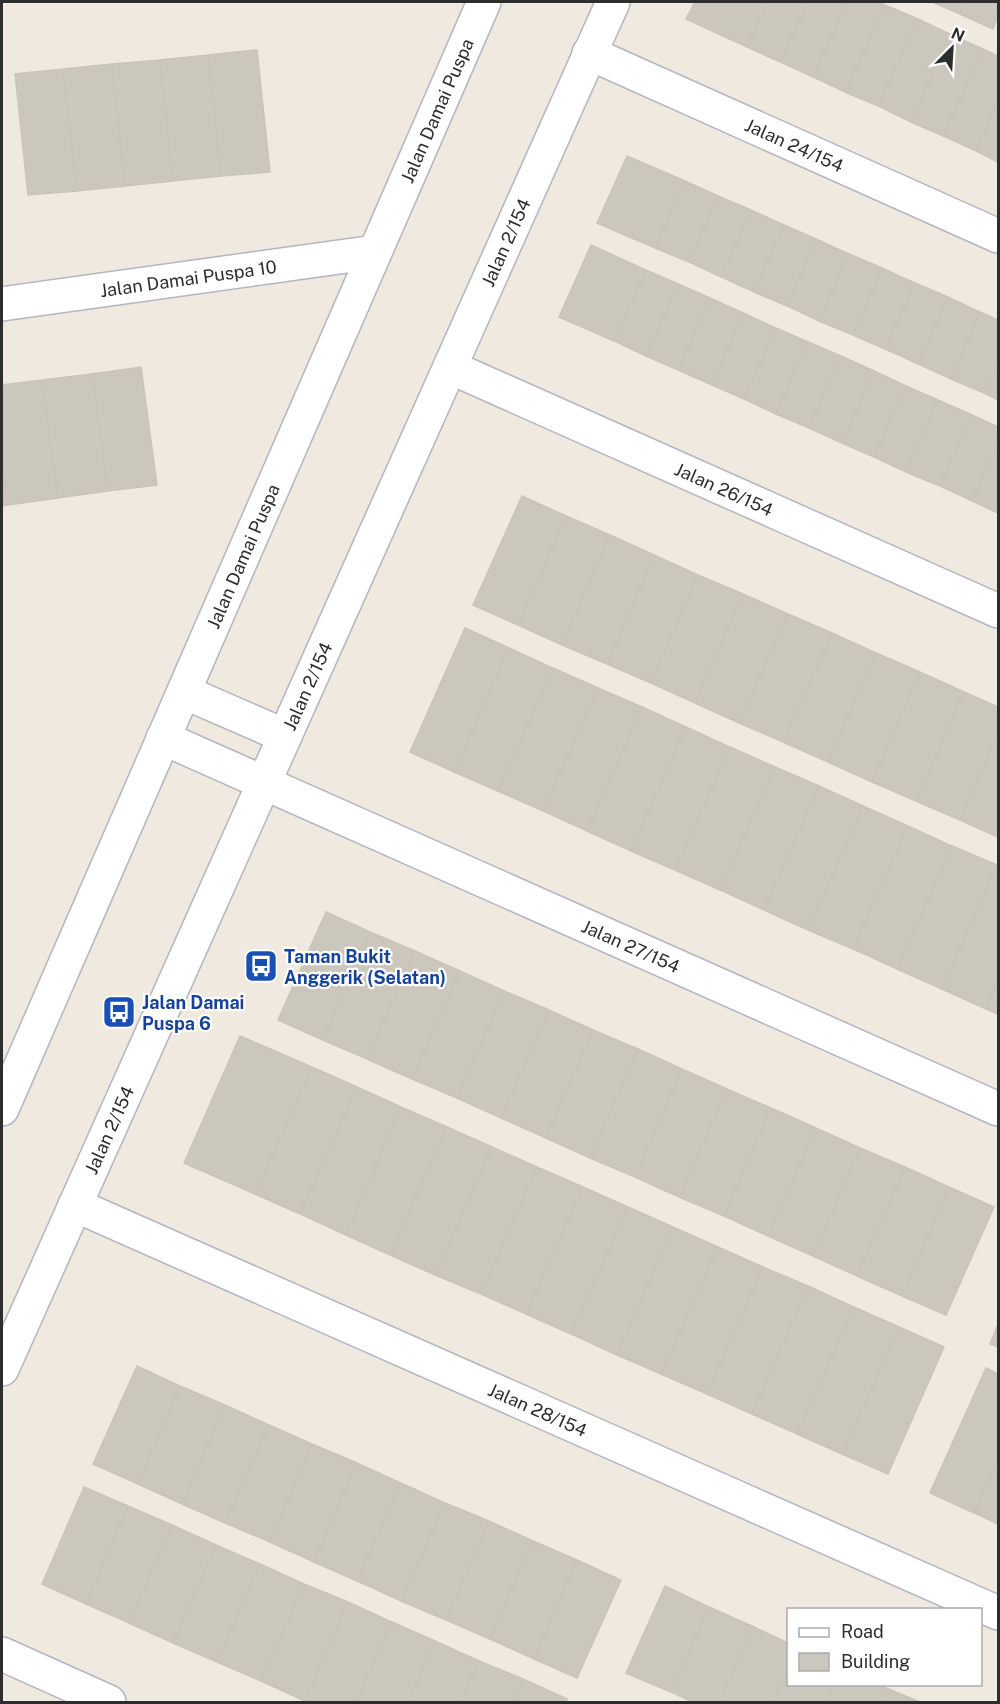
<svg xmlns="http://www.w3.org/2000/svg" width="1000" height="1704" font-family="'Public Sans',sans-serif">
	<style>
		.building { fill: #cbc7bd; stroke: #cbc5b8; stroke-width: 1.5 }
		.lines { fill: none; stroke-linecap: round; stroke-linejoin: round }
		.minor-casing { stroke: #b3b5c1; stroke-width: 36 }
		.minor { stroke: #fff; stroke-width: 33 }
		.labels { text-anchor: middle; dominant-baseline: central; stroke-width: 4.5; stroke-linejoin: round; paint-order: stroke }
		.street-label { font-size: 18px; fill: #2d2d2d; stroke: #fff }
		.transit-label { font-size: 18px; font-weight: bold; fill: #164399; stroke: #fff; text-anchor: start }
	</style>
	<rect width="100%" height="100%" fill="#efe9df"/>
	<!-- building -->
	<path class="building" d="M 695,2 L 768,2 L 747,47 L 686,19 Z
		M 768,2 L 808,2 L 780,62 L 747,47 Z
		M 808,2 L 847,2 L 813,77 L 780,62 Z
		M 847,2 L 879,2 L 885,5 L 845,92 L 813,77 Z
		M 932,2 L 965,2 L 960,14 Z
		M 965,2 L 998,2 L 998,16 L 993,29 L 960,14 Z
		M 885,5 L 918,19 L 878,106 L 845,92 Z
		M 918,19 L 950,34 L 911,122 L 878,106 Z
		M 950,34 L 983,49 L 943,136 L 911,122 Z
		M 983,49 L 998,56 L 998,102 L 976,151 L 943,136 Z
		M 257,50 L 270,172 L 221,176 L 208,55 Z
		M 208,55 L 221,176 L 173,181 L 160,60 Z
		M 160,60 L 173,181 L 125,186 L 112,64 Z
		M 112,64 L 125,186 L 77,191 L 63,69 Z
		M 63,69 L 77,191 L 28,195 L 15,74 Z
		M 998,102 L 998,162 L 976,151 Z
		M 627,156 L 685,181 L 655,248 L 597,223 Z
		M 685,181 L 718,196 L 689,262 L 655,248 Z
		M 718,196 L 751,210 L 721,277 L 689,262 Z
		M 751,210 L 784,225 L 754,292 L 721,277 Z
		M 784,225 L 816,239 L 787,306 L 754,292 Z
		M 816,239 L 849,254 L 819,321 L 787,306 Z
		M 591,245 L 646,270 L 614,341 L 559,317 Z
		M 849,254 L 882,268 L 853,335 L 819,321 Z
		M 882,268 L 915,283 L 885,349 L 853,335 Z
		M 646,270 L 678,284 L 646,356 L 614,341 Z
		M 915,283 L 948,297 L 918,364 L 885,349 Z
		M 678,284 L 710,298 L 678,370 L 646,356 Z
		M 948,297 L 980,312 L 951,379 L 918,364 Z
		M 710,298 L 743,313 L 712,385 L 678,370 Z
		M 980,312 L 998,320 L 998,360 L 984,393 L 951,379 Z
		M 743,313 L 776,328 L 744,399 L 712,385 Z
		M 776,328 L 808,342 L 776,414 L 744,399 Z
		M 808,342 L 841,356 L 809,428 L 776,414 Z
		M 841,356 L 874,371 L 842,443 L 809,428 Z
		M 998,360 L 998,400 L 984,393 Z
		M 141,367 L 157,485 L 108,491 L 92,374 Z
		M 874,371 L 906,386 L 874,457 L 842,443 Z
		M 92,374 L 108,491 L 58,498 L 42,380 Z
		M 42,380 L 58,498 L 8,505 L 2,456 L 2,385 Z
		M 906,386 L 938,400 L 906,472 L 874,457 Z
		M 938,400 L 972,415 L 940,486 L 906,472 Z
		M 972,415 L 998,427 L 998,441 L 972,501 L 940,486 Z
		M 998,441 L 998,513 L 972,501 Z
		M 2,456 L 8,505 L 2,506 Z
		M 522,496 L 566,516 L 518,625 L 473,605 Z
		M 566,516 L 610,535 L 562,645 L 518,625 Z
		M 610,535 L 654,555 L 607,664 L 562,645 Z
		M 654,555 L 698,575 L 651,683 L 607,664 Z
		M 698,575 L 743,594 L 695,703 L 651,683 Z
		M 743,594 L 788,614 L 739,723 L 695,703 Z
		M 788,614 L 832,633 L 783,742 L 739,723 Z
		M 465,628 L 509,648 L 454,772 L 410,752 Z
		M 832,633 L 876,653 L 828,762 L 783,742 Z
		M 509,648 L 553,668 L 498,791 L 454,772 Z
		M 876,653 L 920,672 L 872,782 L 828,762 Z
		M 553,668 L 598,688 L 543,811 L 498,791 Z
		M 920,672 L 964,692 L 916,801 L 872,782 Z
		M 598,688 L 642,707 L 587,831 L 543,811 Z
		M 964,692 L 998,707 L 998,734 L 960,820 L 916,801 Z
		M 642,707 L 686,727 L 631,851 L 587,831 Z
		M 686,727 L 730,747 L 675,870 L 631,851 Z
		M 998,734 L 998,837 L 960,820 Z
		M 730,747 L 775,767 L 720,890 L 675,870 Z
		M 775,767 L 819,786 L 764,910 L 720,890 Z
		M 819,786 L 863,806 L 808,930 L 764,910 Z
		M 863,806 L 908,826 L 853,949 L 808,930 Z
		M 908,826 L 952,846 L 897,969 L 853,949 Z
		M 952,846 L 997,865 L 942,989 L 897,969 Z
		M 997,865 L 998,980 L 986,1009 L 942,989 Z
		M 326,912 L 370,932 L 323,1040 L 278,1020 Z
		M 370,932 L 415,951 L 367,1059 L 323,1040 Z
		M 415,951 L 460,971 L 412,1079 L 367,1059 Z
		M 460,971 L 504,991 L 457,1098 L 412,1079 Z
		M 998,980 L 998,1014 L 986,1009 Z
		M 504,991 L 549,1010 L 501,1118 L 457,1098 Z
		M 549,1010 L 593,1030 L 546,1138 L 501,1118 Z
		M 593,1030 L 638,1049 L 590,1158 L 546,1138 Z
		M 240,1036 L 312,1067 L 255,1194 L 184,1163 Z
		M 638,1049 L 682,1069 L 635,1177 L 590,1158 Z
		M 312,1067 L 357,1087 L 300,1214 L 255,1194 Z
		M 682,1069 L 727,1089 L 679,1197 L 635,1177 Z
		M 357,1087 L 401,1107 L 346,1235 L 300,1214 Z
		M 727,1089 L 771,1108 L 724,1216 L 679,1197 Z
		M 401,1107 L 447,1127 L 390,1255 L 346,1235 Z
		M 771,1108 L 816,1128 L 768,1236 L 724,1216 Z
		M 447,1127 L 492,1147 L 435,1275 L 390,1255 Z
		M 816,1128 L 860,1148 L 813,1256 L 768,1236 Z
		M 492,1147 L 537,1167 L 481,1294 L 435,1275 Z
		M 860,1148 L 905,1167 L 857,1276 L 813,1256 Z
		M 537,1167 L 583,1187 L 526,1314 L 481,1294 Z
		M 905,1167 L 949,1187 L 902,1296 L 857,1276 Z
		M 583,1187 L 628,1207 L 571,1334 L 526,1314 Z
		M 949,1187 L 994,1207 L 946,1315 L 902,1296 Z
		M 628,1207 L 673,1227 L 617,1355 L 571,1334 Z
		M 673,1227 L 718,1247 L 661,1374 L 617,1355 Z
		M 718,1247 L 763,1267 L 707,1394 L 661,1374 Z
		M 763,1267 L 808,1286 L 752,1414 L 707,1394 Z
		M 808,1286 L 854,1307 L 797,1434 L 752,1414 Z
		M 854,1307 L 899,1327 L 842,1454 L 797,1434 Z
		M 998,1324 L 998,1347 L 990,1344 Z
		M 899,1327 L 944,1347 L 888,1474 L 842,1454 Z
		M 137,1366 L 180,1386 L 138,1484 L 93,1464 Z
		M 986,1368 L 998,1374 L 998,1459 L 974,1513 L 930,1493 Z
		M 180,1386 L 225,1405 L 182,1504 L 138,1484 Z
		M 225,1405 L 269,1425 L 225,1523 L 182,1504 Z
		M 269,1425 L 312,1444 L 270,1542 L 225,1523 Z
		M 312,1444 L 357,1463 L 314,1562 L 270,1542 Z
		M 998,1459 L 998,1524 L 974,1513 Z
		M 357,1463 L 401,1483 L 357,1581 L 314,1562 Z
		M 401,1483 L 445,1503 L 401,1601 L 357,1581 Z
		M 84,1487 L 128,1506 L 86,1604 L 42,1584 Z
		M 445,1503 L 489,1521 L 446,1620 L 401,1601 Z
		M 128,1506 L 172,1525 L 129,1623 L 86,1604 Z
		M 489,1521 L 533,1541 L 490,1639 L 446,1620 Z
		M 172,1525 L 216,1545 L 173,1643 L 129,1623 Z
		M 533,1541 L 577,1560 L 534,1659 L 490,1639 Z
		M 216,1545 L 260,1564 L 217,1662 L 173,1643 Z
		M 577,1560 L 621,1580 L 577,1678 L 534,1659 Z
		M 260,1564 L 304,1584 L 261,1681 L 217,1662 Z
		M 304,1584 L 348,1602 L 305,1701 L 261,1681 Z
		M 665,1586 L 709,1607 L 671,1692 L 626,1673 Z
		M 348,1602 L 392,1622 L 356,1702 L 309,1702 L 305,1701 Z
		M 709,1607 L 754,1627 L 719,1702 L 692,1702 L 671,1692 Z
		M 392,1622 L 435,1641 L 408,1702 L 356,1702 Z
		M 754,1627 L 788,1643 L 788,1669 L 773,1702 L 719,1702 Z
		M 435,1641 L 479,1661 L 461,1702 L 408,1702 Z
		M 479,1661 L 523,1679 L 513,1702 L 461,1702 Z
		M 788,1669 L 788,1684 L 834,1684 L 826,1702 L 773,1702 Z
		M 523,1679 L 567,1699 L 566,1702 L 513,1702 Z
		M 834,1684 L 879,1684 L 886,1688 L 879,1702 L 826,1702 Z
		M 886,1688 L 920,1702 L 879,1702 Z"/>
	<g class="lines">
		<!-- minor casing -->
		<g class="minor-casing">
			<g id="minor">
				<path id="s1" d="M 589,53 L 998,236"/>
				<path id="s2" d="M 2,304 L 375,252"/>
				<path id="s3" d="M 450,367 L 998,611"/>
				<path d="M 184,692 L 285,736"/>
				<path id="s4" d="M 163,738 L 998,1109"/>
				<path id="s5" d="M 2,1109 L 484,2"/>
				<path id="s6" d="M 75,1205 L 998,1613"/>
				<path id="s7" d="M 2,1369 L 613,2"/>
				<path d="M 2,1654 L 109,1702"/>
			</g>
		</g>
		<!-- minor -->
		<use href="#minor" class="minor"/>
	</g>
	<!-- icons -->
	<defs>
		<g id="bus-square" transform="scale(1.725)"><rect x="-9" y="-9" width="18" height="18" rx="4" fill="#1a4fb4" stroke="#fff"/><path d="M-5-6H5V4H4V6H2V4H-2V6H-4V4H-5ZM-3.5-4V0h7V-4ZM-3.5 1.2v1.5H-2V1.2ZM2 1.2v1.5H3.5V1.2Z" fill="#fff"/></g>
	</defs>
	<g fill-rule="evenodd">
		<use href="#bus-square" x="261" y="966"/>
		<use href="#bus-square" x="119" y="1012"/>
	</g>
	<g class="labels">
		<!-- street labels -->
		<g class="street-label">
			<text stroke="none"><textPath href="#s5" startOffset="1089">Jalan Damai Puspa</textPath></text>
			<text stroke="none"><textPath href="#s1" startOffset="225">Jalan 24/154</textPath></text>
			<text stroke="none"><textPath href="#s7" startOffset="1234">Jalan 2/154</textPath></text>
			<text stroke="none"><textPath href="#s2" startOffset="188">Jalan Damai Puspa 10</textPath></text>
			<text stroke="none"><textPath href="#s3" startOffset="300">Jalan 26/154</textPath></text>
			<text stroke="none"><textPath href="#s5" startOffset="603">Jalan Damai Puspa</textPath></text>
			<text stroke="none"><textPath href="#s7" startOffset="748">Jalan 2/154</textPath></text>
			<text stroke="none"><textPath href="#s4" startOffset="512">Jalan 27/154</textPath></text>
			<text stroke="none"><textPath href="#s7" startOffset="262">Jalan 2/154</textPath></text>
			<text stroke="none"><textPath href="#s6" startOffset="506">Jalan 28/154</textPath></text>
		</g>
		<!-- transit labels -->
		<g class="transit-label">
			<text x="284" y="956">Taman Bukit<tspan x="284" dy="21">Anggerik (Selatan)</tspan></text>
			<text x="142" y="1002">Jalan Damai<tspan x="142" dy="21">Puspa 6</tspan></text>
		</g>
	</g>
	<!-- border -->
	<rect width="1000" height="1704" fill="none" stroke="#2d2d2d" stroke-width="6"/>
	<!-- legend -->
	<rect x="787" y="1608" width="195" height="78" fill="#ffffff" stroke="#ababab" stroke-width="1.5"/>
	<rect x="799" y="1628" width="30" height="9" fill="#ffffff" stroke="#ababab" stroke-width="1.5"/>
	<text x="841" y="1638" font-size="18" fill="#2d2d2d">Road</text>
	<rect x="799" y="1653" width="30" height="18" fill="#cbc7bd" stroke="#ababab" stroke-width="1.5"/>
	<text x="841" y="1668" font-size="18" fill="#2d2d2d">Building</text>
	<!-- north arrow -->
	<g transform="translate(952 48) rotate(24)" stroke="#ffffff" stroke-width="4.5" paint-order="stroke">
	<path d="M0-4.5L10 22L0 15L-10 22Z" fill="#2d2d2d"/>
	<text y="-9" font-size="16" font-weight="bold" text-anchor="middle" fill="#2d2d2d">N</text>
	</g>
</svg>
